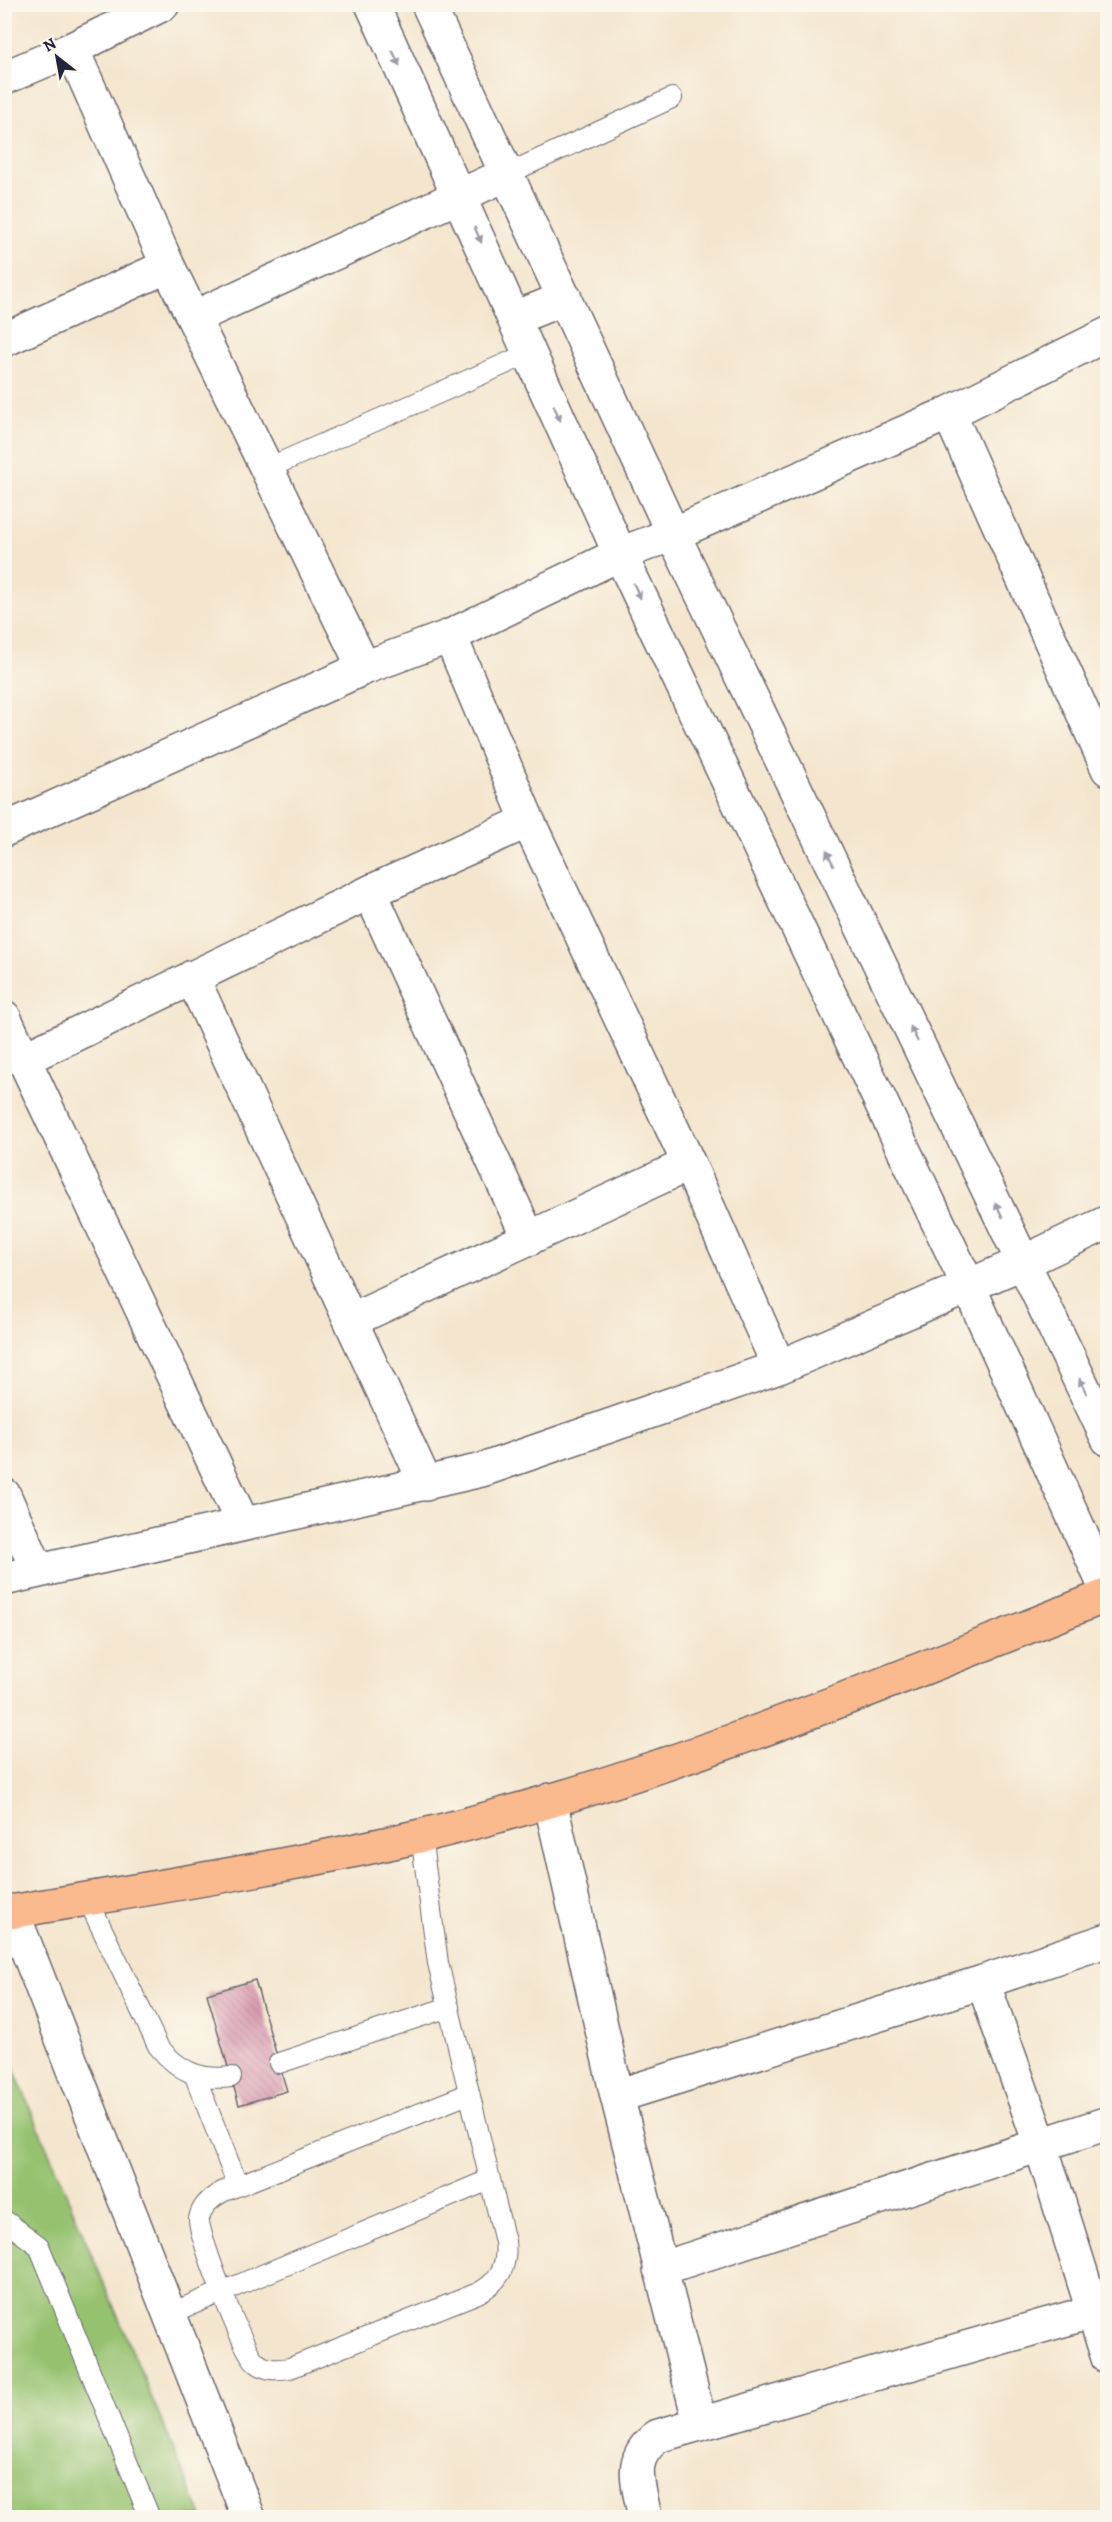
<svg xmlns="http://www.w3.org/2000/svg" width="1112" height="2522" font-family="Alegreya,serif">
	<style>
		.pitch { fill: #96c26f; stroke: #5c7255; stroke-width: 1.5 }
		.building { fill: url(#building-back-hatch) }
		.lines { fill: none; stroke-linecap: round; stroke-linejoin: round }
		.service-casing { stroke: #6c676e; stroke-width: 22 }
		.minor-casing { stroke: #6c676e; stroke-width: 36 }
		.primary-casing { stroke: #6c676e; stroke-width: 36 }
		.service { stroke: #fff; stroke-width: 20 }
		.minor { stroke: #fff; stroke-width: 33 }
		.primary { stroke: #fbba8d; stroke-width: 33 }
		.oneway { fill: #9c9ca7 }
	</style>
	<defs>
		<pattern id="building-back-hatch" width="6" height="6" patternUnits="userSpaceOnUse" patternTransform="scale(1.5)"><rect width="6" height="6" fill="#d58ea9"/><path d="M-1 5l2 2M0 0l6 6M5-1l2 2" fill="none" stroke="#ac748b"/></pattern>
	</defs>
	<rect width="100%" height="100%" fill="#fbf7ec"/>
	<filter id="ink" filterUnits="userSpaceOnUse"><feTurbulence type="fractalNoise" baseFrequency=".0167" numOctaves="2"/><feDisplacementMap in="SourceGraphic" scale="12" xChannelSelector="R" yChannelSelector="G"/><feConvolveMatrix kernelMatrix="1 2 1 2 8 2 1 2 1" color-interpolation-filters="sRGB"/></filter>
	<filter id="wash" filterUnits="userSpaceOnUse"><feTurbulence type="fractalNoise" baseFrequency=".008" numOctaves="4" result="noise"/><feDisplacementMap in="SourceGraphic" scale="24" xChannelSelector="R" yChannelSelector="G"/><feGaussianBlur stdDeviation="1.35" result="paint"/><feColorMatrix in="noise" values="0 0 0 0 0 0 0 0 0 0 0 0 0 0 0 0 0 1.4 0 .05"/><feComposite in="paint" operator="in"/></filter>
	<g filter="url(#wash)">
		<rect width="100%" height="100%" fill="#f4e6ce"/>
		<!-- pitch -->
		<path class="pitch" d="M 5,2048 L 202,2517 L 5,2517 Z"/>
		<g id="blocks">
			<!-- building -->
			<path class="building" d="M 255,1980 L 287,2091 L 239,2105 L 207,1994 Z"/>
		</g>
	</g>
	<g filter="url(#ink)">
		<use href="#blocks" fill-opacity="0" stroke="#6c676e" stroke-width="1.5"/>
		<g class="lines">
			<!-- service casing -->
			<g class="service-casing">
				<path id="service" d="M 507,174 L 672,98
					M 268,468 L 530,353
					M 421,1836 L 438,1963 L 505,2242 C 508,2266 499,2282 478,2293 L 290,2368 C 277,2370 265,2371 255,2361 C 243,2351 198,2235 199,2219 C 201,2206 211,2198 222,2192 L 468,2094
					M 88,1900 L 158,2046 C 178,2071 200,2081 231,2077
					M 279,2063 L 449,2007
					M 195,2076 L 238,2186
					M 4,2220 L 39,2246 L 150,2518
					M 169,2314 L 489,2180"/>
			</g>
			<!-- minor casing -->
			<g class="minor-casing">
				<path id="minor" d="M 372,4 L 620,554 L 968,1285 L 1108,1593
					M 428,4 L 673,534 L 1108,1439
					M 72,49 L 168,266 L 364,668
					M 4,78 L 72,49 L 163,4
					M 195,317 L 507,174
					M 515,318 L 565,298
					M 4,340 L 168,266
					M 949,413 L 1108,769
					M 450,636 L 528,821 L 689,1164 L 779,1367
					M 4,830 L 364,668 L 450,636 L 620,554 L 673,534 L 949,413 L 1108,334
					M 370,892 L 529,1239
					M 192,977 L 426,1484
					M 4,1017 L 242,1522
					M 24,1059 L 370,892 L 528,821
					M 352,1320 L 689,1164
					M 4,1495 L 38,1571
					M 4,1579 L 482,1470 L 779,1367 L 1024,1262 L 1108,1222
					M 550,1800 L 617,2096 L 700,2423
					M 12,1911 L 249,2518
					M 983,1982 L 1041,2146 L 1108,2358
					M 617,2096 L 983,1982 L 1108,1940
					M 660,2269 L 1108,2123
					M 645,2518 C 639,2484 626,2459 658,2436 L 1091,2312"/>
			</g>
			<!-- primary casing -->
			<g class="primary-casing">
				<path id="primary" d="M 4,1913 C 143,1889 283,1868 420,1836 C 654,1780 884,1684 1108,1595"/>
			</g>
			<!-- service -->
			<use href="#service" class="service"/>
			<!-- minor -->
			<use href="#minor" class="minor"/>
			<!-- primary -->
			<use href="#primary" class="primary"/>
		</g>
		<!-- one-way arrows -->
		<defs><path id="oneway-solid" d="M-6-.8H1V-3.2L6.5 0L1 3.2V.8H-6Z" transform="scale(1.5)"/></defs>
		<g class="oneway">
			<use href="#oneway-solid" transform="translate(396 58) rotate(65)"/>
			<use href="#oneway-solid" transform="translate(478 235) rotate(66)"/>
			<use href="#oneway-solid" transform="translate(557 413) rotate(66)"/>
			<use href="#oneway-solid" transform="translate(637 591) rotate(65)"/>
			<use href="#oneway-solid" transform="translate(830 858) rotate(-116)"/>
			<use href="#oneway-solid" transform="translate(914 1034) rotate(-116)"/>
			<use href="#oneway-solid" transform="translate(999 1210) rotate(-116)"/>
			<use href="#oneway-solid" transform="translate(1083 1386) rotate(-115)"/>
		</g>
	</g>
	<!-- margin -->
	<rect width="1112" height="2522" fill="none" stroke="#fbf7ec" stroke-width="24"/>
	<!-- north arrow -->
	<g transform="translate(57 57) rotate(329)" stroke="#fbf7ec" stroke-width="4.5" paint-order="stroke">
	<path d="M0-4.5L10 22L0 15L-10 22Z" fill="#22223b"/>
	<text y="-9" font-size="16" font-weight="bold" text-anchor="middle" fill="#22223b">N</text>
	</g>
</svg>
